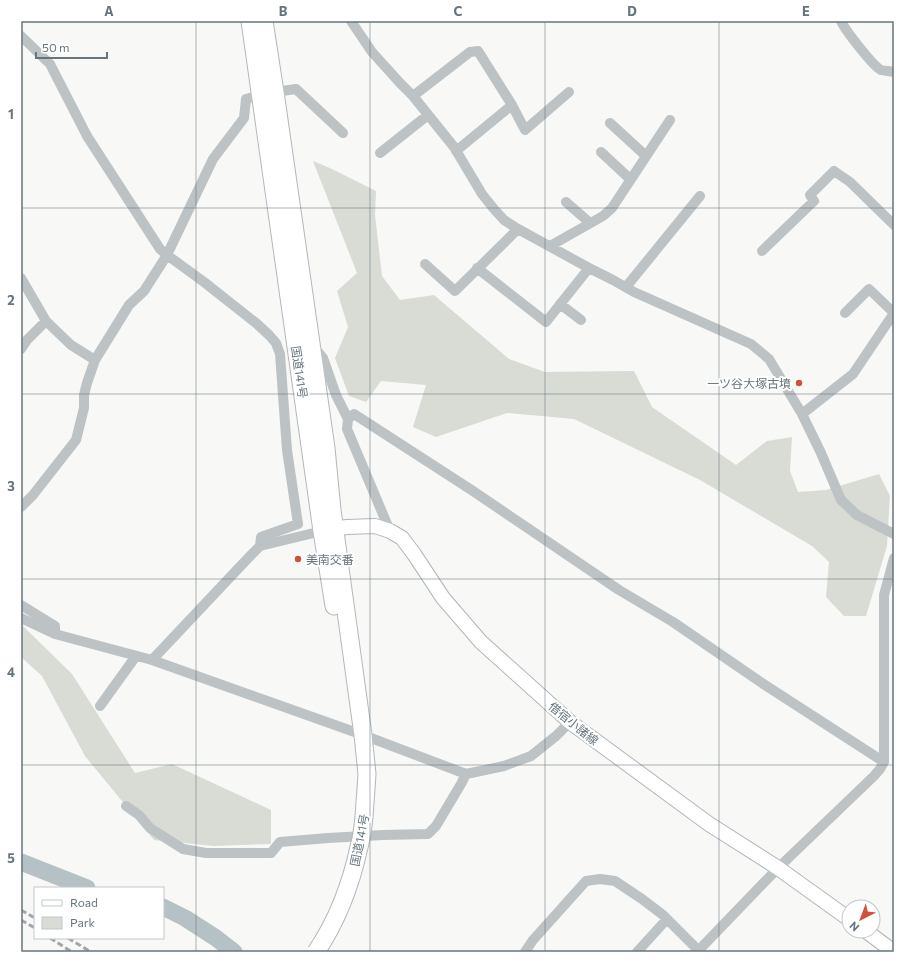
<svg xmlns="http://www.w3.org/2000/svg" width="915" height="973" font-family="Commissioner,'Noto Sans JP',sans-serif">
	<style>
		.green { fill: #d8dcd5 }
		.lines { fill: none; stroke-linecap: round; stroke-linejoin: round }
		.river { stroke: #b5c1c4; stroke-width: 17 }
		.secondary-casing { stroke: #b0b6ba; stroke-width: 16 }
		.trunk-casing { stroke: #b3b7ba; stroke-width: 19 }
		.minor { stroke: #bdc2c5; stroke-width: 10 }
		.secondary { stroke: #fff; stroke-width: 14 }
		.trunk { stroke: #fff; stroke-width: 17 }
		.rail { stroke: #a0a7ab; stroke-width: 3; stroke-dasharray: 6 3; stroke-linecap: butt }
		.trunk-bridge-casing { stroke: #b3b7ba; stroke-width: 19; stroke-linecap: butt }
		.trunk-bridge { stroke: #fff; stroke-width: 17 }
		.grid { fill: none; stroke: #66757d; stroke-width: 1; stroke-opacity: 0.55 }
		.poi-dot { fill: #cf523e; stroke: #fff; stroke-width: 1.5 }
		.labels { text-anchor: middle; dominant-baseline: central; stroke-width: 4; stroke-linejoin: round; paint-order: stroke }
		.street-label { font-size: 12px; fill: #66757d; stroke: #fff }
		.poi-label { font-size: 12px; fill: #66757d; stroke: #fff; text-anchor: end }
		.neatline { fill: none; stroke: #66757d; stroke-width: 1.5 }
		.grid-label { font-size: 13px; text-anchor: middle; font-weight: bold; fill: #66757d }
	</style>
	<rect width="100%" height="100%" fill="#f8f8f6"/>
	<!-- green -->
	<path class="green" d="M 313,161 L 332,169 L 376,191 L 375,215 L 382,276 L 400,300 L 434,295 L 509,359 L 545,372 L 634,371 L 652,407 L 736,465 L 767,441 L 792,437 L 790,471 L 798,492 L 826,490 L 879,474 L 890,496 L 887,546 L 866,616 L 844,616 L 826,597 L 829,562 L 812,546 L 700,480 L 574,419 L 507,413 L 436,437 L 413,427 L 426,385 L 381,381 L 366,402 L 349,396 L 335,358 L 348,327 L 337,291 L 357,273 Z
		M 21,624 L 72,674 L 135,773 L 172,764 L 271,810 L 271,844 L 214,846 L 154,840 L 85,756 L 42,676 L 21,657 Z"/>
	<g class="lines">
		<!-- river -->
		<path class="river" d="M 21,862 L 87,888
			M 163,907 L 185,918 L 216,938 L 234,952"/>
		<!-- secondary casing -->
		<g class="secondary-casing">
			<path id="secondary" d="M 324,530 L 347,527 L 375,526 L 390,531 L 402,538 L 414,554 L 443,598 L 481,642 L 570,722 L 709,824 L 778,868 L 849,919
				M 866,931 L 894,952"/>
		</g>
		<!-- trunk casing -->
		<g class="trunk-casing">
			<path id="trunk" d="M 250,21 L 322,531 L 334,606
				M 264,21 L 275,92 L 326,448 L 332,510 L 363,735 L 367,774 L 364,817"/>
		</g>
		<!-- minor -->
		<path class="minor" d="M 351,21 L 372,52 L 400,83 L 413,96 L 454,147 L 482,194 L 494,209 L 504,220 L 518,229 L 589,268 L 613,280 L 634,292 L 751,344 L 769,359 L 802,414 L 821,453 L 841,500 L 857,515 L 894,534
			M 841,21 C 845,30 873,66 881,70 C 885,71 890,71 894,72
			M 21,36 L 50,64 L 87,136 L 160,249 L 167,255 L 204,282 L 256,323 L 269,335 L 276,343 L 280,354 L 287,450 L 298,524 L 261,537 L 260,546
			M 275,92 L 296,89 L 343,133
			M 413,96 L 470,52 L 478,51 L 512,105 L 456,151
			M 512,105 L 525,130 L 569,92
			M 610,123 L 646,156
			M 601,152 L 630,179
			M 380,153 L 428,115
			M 566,202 L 590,223
			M 550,246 L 603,216 L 612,208 L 670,120
			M 762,251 L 814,201 L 810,195 L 834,171 L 850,182 L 894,225
			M 425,264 L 455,291 L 518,229
			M 477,268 L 546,322 L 589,268
			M 21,278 L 46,321 L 71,345 L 95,360
			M 626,287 L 700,196
			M 560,304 L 581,320
			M 313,346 L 323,358 L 336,395 L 348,419
			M 21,349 L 27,340 L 46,321
			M 802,414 L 853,374 L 894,313 L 869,289 L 845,313
			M 21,507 L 33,495 L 76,440 L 84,408 L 84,395 L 87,383 L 95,360 L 129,305 L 144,291 L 167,255 L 213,159 L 244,118 L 246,99 L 260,95
			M 390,531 L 347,429 L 348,419 L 354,414 L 473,491 L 619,590 L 673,622 L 765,685 L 884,762
			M 21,605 L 55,626 L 55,634
			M 21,618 L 55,634 L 152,660 L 251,555 L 260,546 L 322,531
			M 152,660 L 363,735 L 466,774 L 504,766 L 531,756 L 556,736 L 570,722
			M 100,706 L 136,656
			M 126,806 L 139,815 L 150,828 L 183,849 L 206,853 L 271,853 L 280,842 L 328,838 L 383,835 L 428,834 L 436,826 L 461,784 L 466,774
			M 699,950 L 778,868 L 874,776 L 880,769 L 884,762 L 884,595 L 894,558
			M 525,952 L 533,940 L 586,881 L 600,879 L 615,881 L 642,899 L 663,915 L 700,952
			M 637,952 L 667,919"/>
		<!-- secondary -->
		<use href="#secondary" class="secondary"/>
		<!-- trunk -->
		<use href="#trunk" class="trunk"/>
		<!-- rail -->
		<path class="rail" d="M 21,910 L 35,918
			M 21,920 L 35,928
			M 50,938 L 72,952
			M 68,938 L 91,952"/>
		<!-- trunk-bridge casing -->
		<g class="trunk-bridge-casing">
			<path id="trunk-bridge" d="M 316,952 C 337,921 351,884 359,847 C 362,837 363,827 364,817"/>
		</g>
		<!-- trunk-bridge -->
		<use href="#trunk-bridge" class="trunk-bridge"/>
	</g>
	<!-- grid -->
	<path class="grid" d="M 196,21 L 196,952M 370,21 L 370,952M 545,21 L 545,952M 719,21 L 719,952M 21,208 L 894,208M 21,394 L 894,394M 21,579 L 894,579M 21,765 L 894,765"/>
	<!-- markers -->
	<g class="poi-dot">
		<circle cx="799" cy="383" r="4"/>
		<circle cx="298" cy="559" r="4"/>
	</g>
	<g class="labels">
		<!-- street labels -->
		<g class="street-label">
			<text transform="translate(300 372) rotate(82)">国道141号</text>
			<text transform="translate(574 723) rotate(39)">借宿小諸線</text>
			<text transform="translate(359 840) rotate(-79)">国道141号</text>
		</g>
		<!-- poi labels -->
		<g class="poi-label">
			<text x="791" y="383">一ツ谷大塚古墳</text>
			<text x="306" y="559" text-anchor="start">美南交番</text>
		</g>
	</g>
	<!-- border -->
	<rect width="915" height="973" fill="none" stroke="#ffffff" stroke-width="44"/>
	<!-- legend -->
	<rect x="34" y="887" width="130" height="52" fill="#ffffff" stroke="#c2c8cb"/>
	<rect x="42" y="900" width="20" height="6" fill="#ffffff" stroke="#c2c8cb"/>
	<text x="70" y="907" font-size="12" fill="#66757d">Road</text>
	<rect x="42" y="917" width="20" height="12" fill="#d8dcd5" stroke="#c2c8cb"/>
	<text x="70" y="927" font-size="12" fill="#66757d">Park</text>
	<!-- north arrow -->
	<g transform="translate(861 919) rotate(222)"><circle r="19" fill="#ffffff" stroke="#c2c8cb"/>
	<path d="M0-3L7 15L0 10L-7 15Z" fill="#cf523e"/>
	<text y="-6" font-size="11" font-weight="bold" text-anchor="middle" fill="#66757d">N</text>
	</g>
	<!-- scale -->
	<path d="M36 52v6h71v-6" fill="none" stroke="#66757d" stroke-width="2"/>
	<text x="42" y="52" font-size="12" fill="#66757d" stroke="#ffffff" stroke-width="3" paint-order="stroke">50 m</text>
	<rect x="22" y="22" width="871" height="929" class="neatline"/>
	<g class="grid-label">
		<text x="109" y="16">A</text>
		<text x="283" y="16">B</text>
		<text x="458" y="16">C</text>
		<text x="632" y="16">D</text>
		<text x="806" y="16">E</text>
		<text x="11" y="119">1</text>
		<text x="11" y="305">2</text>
		<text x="11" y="491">3</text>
		<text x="11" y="677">4</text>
		<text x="11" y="863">5</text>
	</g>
</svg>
